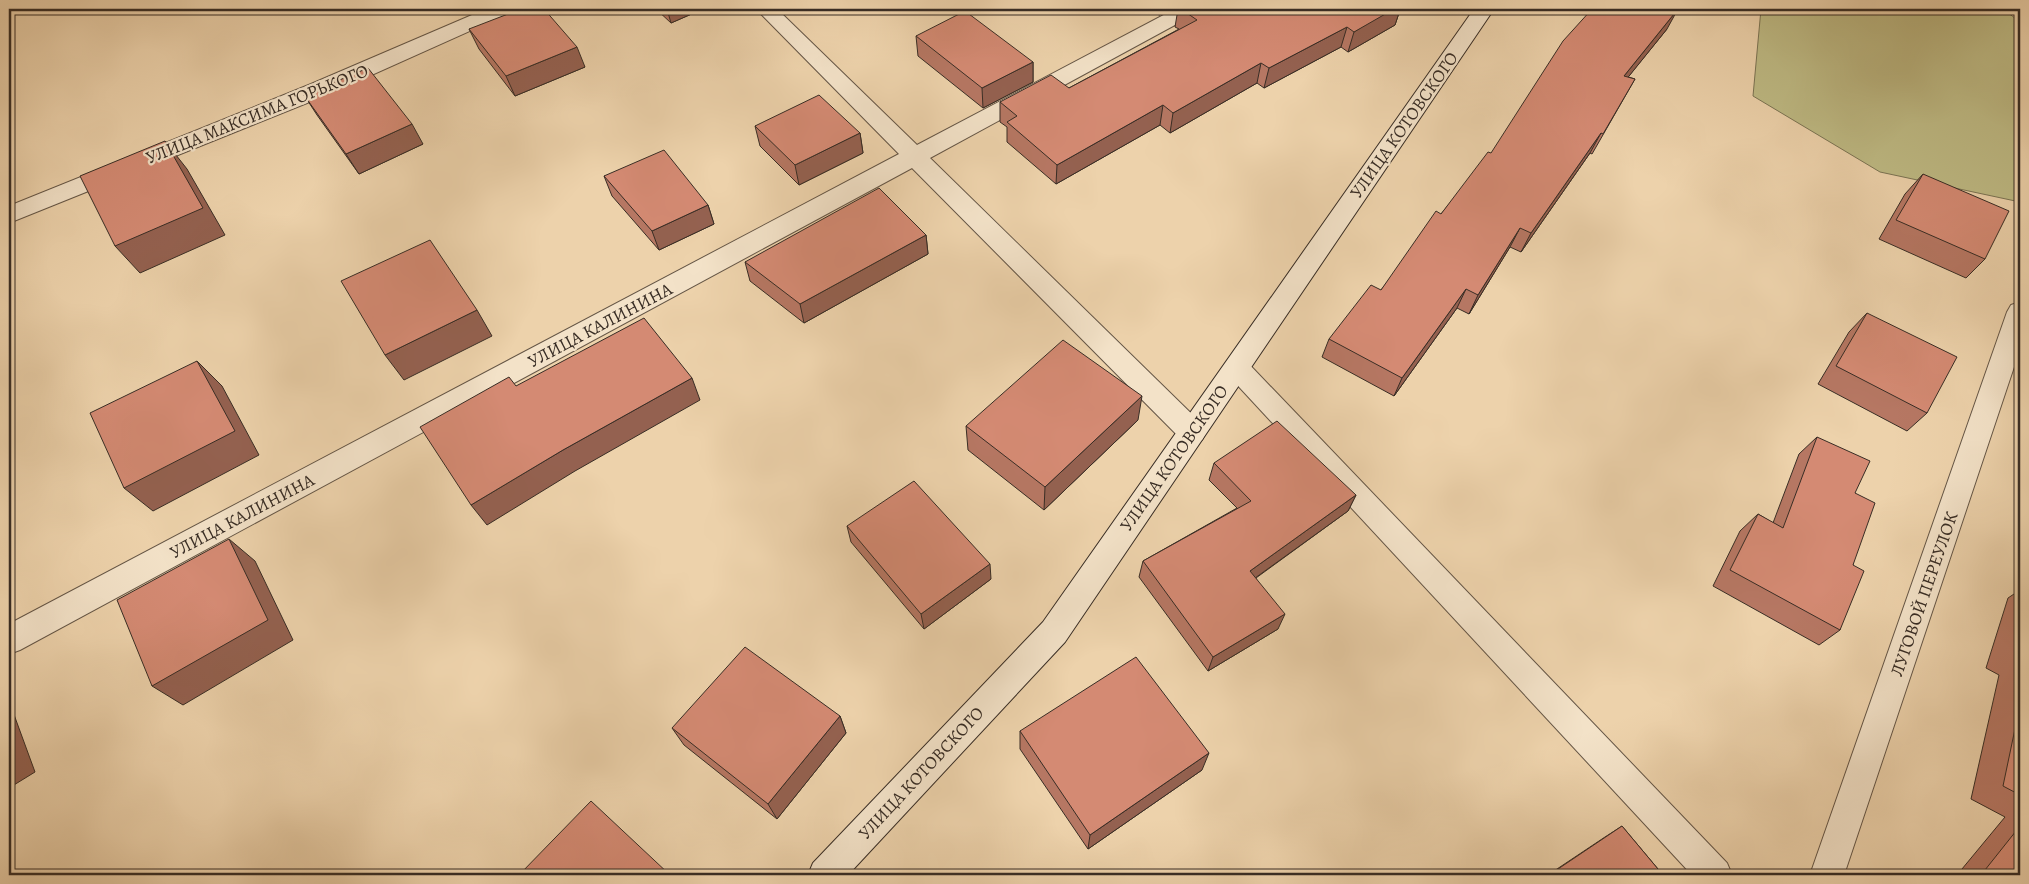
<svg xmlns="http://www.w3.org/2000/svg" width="2029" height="884" font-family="Alegreya,serif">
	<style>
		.green { fill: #beba84; stroke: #7b7454 }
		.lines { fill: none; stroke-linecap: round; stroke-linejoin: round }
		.street-casing { stroke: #655646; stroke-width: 2 }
		.secondary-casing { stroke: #382d25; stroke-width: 2 }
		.street { fill: #f3e2c8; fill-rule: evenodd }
		.secondary { fill: #f3e2c8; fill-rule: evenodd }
		.wall { fill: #b67763; stroke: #382d25 }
		.shaded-wall { fill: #946150; stroke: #382d25 }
		.building { fill: #d48a73; stroke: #382d25 }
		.labels { text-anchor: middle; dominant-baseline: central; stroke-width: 4.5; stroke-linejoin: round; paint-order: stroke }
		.street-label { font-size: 18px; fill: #382d25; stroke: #f3e2c8 }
	</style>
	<rect width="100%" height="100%" fill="#edd2ab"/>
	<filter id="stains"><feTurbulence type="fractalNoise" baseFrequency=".004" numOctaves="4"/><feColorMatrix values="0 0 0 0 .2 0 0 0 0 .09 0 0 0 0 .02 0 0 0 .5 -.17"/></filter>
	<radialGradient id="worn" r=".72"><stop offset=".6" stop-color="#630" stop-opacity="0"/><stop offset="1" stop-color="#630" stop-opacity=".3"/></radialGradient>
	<!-- green -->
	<path class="green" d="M 1761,9 L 2003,9 L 2020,22 L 2020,202 L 1880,172 L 1753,96 Z"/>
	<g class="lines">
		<!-- street casing -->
		<g class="street-casing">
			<path id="street" d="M 486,9 L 513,9 L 510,13 L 327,95 L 9,223 L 9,206 L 311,84 Z
				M 756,9 L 777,9 L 917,145 L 1175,9 L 1200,9 L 1197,13 L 930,158 L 1202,424 L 1206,432 L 1202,440 L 1192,443 L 1182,440 L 912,168 L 20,650 L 9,654 L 9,624 L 899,154 Z
				M 2020,302 L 2020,349 L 1844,875 L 1810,875 L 2007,312 L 2011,305 Z
				M 1237,358 L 1246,361 L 1727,863 L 1732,875 L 1692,875 L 1228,375 L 1224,368 L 1228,361 Z"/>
		</g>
		<!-- secondary casing -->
		<g class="secondary-casing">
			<path id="secondary" d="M 1474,9 L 1494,9 L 1065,642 L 848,875 L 808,875 L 813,863 L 1043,622 Z"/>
		</g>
		<!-- street -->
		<use href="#street" class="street"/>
		<!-- secondary -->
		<use href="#secondary" class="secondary"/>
	</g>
	<!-- wall -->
	<path class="wall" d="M 656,9 L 703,9 L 671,23 Z
		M 1150,9 L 1172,9 L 1159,15 Z
		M 1178,9 L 1403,9 L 1400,10 L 1395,25 L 1348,52 L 1341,47 L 1264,88 L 1257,83 L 1170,133 L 1160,125 L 1056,184 L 1007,142 L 1007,127 L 1000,122 L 1000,102 L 1069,88 L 1179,29 L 1175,27 Z
		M 469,29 L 585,67 L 515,96 L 479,49 Z
		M 1667,29 L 1628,77 L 1635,79 L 1592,154 L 1590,153 L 1521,252 L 1510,247 L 1469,314 L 1457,308 L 1394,396 L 1322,357 L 1329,339 L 1381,290 L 1441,214 L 1491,153 Z
		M 916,36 L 1033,62 L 1033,82 L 983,108 L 918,56 Z
		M 304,95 L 423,144 L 359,174 L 317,115 Z
		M 755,126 L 860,133 L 863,153 L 799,185 L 760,146 Z
		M 1923,174 L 1985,259 L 1966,278 L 1879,239 L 1905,194 Z
		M 604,176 L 708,205 L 714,224 L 659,250 L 612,196 Z
		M 926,235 L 928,254 L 804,323 L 750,281 L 745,262 Z
		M 1867,313 L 1927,413 L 1907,431 L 1818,384 L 1849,332 Z
		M 1138,420 L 1044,510 L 968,450 L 966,426 Z
		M 1817,437 L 1855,493 L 1853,565 L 1840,630 L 1819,645 L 1713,586 L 1740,531 L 1758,514 L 1773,523 L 1799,454 Z
		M 1214,463 L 1356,495 L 1348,511 L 1256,578 L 1278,629 L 1208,671 L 1139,577 L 1143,561 L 1237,508 L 1209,480 Z
		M 847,526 L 991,579 L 924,629 L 851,542 Z
		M 2020,590 L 2020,875 L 1957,875 L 2005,817 L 1971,799 L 1999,675 L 1986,668 L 2008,598 Z
		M 840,716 L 846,733 L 777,819 L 684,745 L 672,728 Z
		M 1020,731 L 1202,770 L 1088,849 L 1020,749 Z
		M 1622,826 L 1663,875 L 1548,875 L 1605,837 Z"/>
	<!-- shaded-wall -->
	<path class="shaded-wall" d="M 667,9 L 703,9 L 671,23 Z
		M 1160,9 L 1172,9 L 1159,15 Z
		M 1389,9 L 1403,9 L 1400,10 L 1395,25 L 1348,52 L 1354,32 Z
		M 1678,9 L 1667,29 L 1613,96 L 1624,76 Z
		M 1347,27 L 1341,47 L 1264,88 L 1269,68 Z
		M 577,47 L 585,67 L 515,96 L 506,76 Z
		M 1033,62 L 1033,82 L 983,108 L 982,88 Z
		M 1261,63 L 1257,83 L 1170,133 L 1173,113 Z
		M 1163,105 L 1160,125 L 1056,184 L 1057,165 Z
		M 412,124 L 423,144 L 359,174 L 346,154 Z
		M 860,133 L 863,153 L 799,185 L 795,165 Z
		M 1601,133 L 1590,153 L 1521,252 L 1531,233 Z
		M 165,141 L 187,169 L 225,235 L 140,273 L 115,246 Z
		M 708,205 L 714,224 L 659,250 L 652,231 Z
		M 1520,228 L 1510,247 L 1469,314 L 1478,295 Z
		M 926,235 L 928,254 L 804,323 L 800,304 Z
		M 1466,289 L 1457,308 L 1394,396 L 1402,378 Z
		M 477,310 L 492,336 L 404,380 L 385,355 Z
		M 197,361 L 222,386 L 259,455 L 153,511 L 124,488 Z
		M 692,378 L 700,400 L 575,471 L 487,525 L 471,505 L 563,450 Z
		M 1142,396 L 1138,420 L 1044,510 L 1045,487 Z
		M 1356,495 L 1348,511 L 1244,586 L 1250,571 Z
		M 229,539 L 255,561 L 293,640 L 183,705 L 152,686 Z
		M 990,564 L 991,579 L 924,629 L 921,614 Z
		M 9,577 L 11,583 L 9,585 Z
		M 1285,614 L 1278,629 L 1208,671 L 1213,657 Z
		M 9,701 L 35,772 L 9,788 Z
		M 840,716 L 846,733 L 777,819 L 768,804 Z
		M 1209,753 L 1202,770 L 1088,849 L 1090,835 Z"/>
	<!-- building -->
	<path class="building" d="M 521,9 L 544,9 L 577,47 L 506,76 L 469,29 Z
		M 1181,9 L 1394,9 L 1354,32 L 1347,27 L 1269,68 L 1261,63 L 1173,113 L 1163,105 L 1057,165 L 1007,122 L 1017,116 L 1000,102 L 1051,75 L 1069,88 L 1197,20 Z
		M 1592,9 L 1678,9 L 1624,76 L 1635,79 L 1603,134 L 1601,133 L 1531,233 L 1520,228 L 1478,295 L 1466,289 L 1402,378 L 1329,339 L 1371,285 L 1381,290 L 1436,211 L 1441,214 L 1488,152 L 1491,153 L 1563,41 Z
		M 965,11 L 1033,62 L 982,88 L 916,36 Z
		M 368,68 L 412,124 L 346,154 L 304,95 Z
		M 819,95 L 860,133 L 795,165 L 755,126 Z
		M 165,141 L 203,208 L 115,246 L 80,176 Z
		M 664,150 L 708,205 L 652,231 L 604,176 Z
		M 1923,174 L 2009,211 L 1985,259 L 1896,220 Z
		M 879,188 L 926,235 L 800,304 L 745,262 Z
		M 430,240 L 477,310 L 385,355 L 341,281 Z
		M 1867,313 L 1957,357 L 1927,413 L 1836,366 Z
		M 644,318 L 692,378 L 563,450 L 471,505 L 420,427 L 509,377 L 516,386 Z
		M 1063,340 L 1142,396 L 1045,487 L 966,426 Z
		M 197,361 L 235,431 L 124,488 L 90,413 Z
		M 1277,421 L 1356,495 L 1250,571 L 1285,614 L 1213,657 L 1143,561 L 1251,501 L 1214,463 Z
		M 1817,437 L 1870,461 L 1855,493 L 1875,503 L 1853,565 L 1864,571 L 1840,630 L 1730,570 L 1758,514 L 1783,528 Z
		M 914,481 L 990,564 L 921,614 L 847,526 Z
		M 229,539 L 268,620 L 152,686 L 117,600 Z
		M 2020,637 L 2020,653 L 2016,651 Z
		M 745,647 L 840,716 L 768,804 L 672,728 Z
		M 1136,657 L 1209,753 L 1090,835 L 1020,731 Z
		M 2020,705 L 2020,795 L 2003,786 Z
		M 591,801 L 670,875 L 519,875 Z
		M 1622,826 L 1663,875 L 1563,875 L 1558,869 Z
		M 2020,826 L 2020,875 L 1981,875 Z"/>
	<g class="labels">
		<!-- street labels -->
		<g class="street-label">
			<text transform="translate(257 114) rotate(-22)">УЛИЦА МАКСИМА ГОРЬКОГО</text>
			<text transform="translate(1404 125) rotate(-55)">УЛИЦА КОТОВСКОГО</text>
			<text transform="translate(600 325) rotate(-28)">УЛИЦА КАЛИНИНА</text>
			<text transform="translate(1174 458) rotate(-55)">УЛИЦА КОТОВСКОГО</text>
			<text transform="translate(242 516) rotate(-28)">УЛИЦА КАЛИНИНА</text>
			<text transform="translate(1924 594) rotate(-71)">ЛУГОВОЙ ПЕРЕУЛОК</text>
			<text transform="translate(921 773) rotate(-47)">УЛИЦА КОТОВСКОГО</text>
		</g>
	</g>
	<!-- margin -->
	<rect width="2029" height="884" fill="none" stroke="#edd2ab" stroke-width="30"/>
	<rect x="10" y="10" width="2009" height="864" fill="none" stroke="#382d25" stroke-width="2.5"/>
	<rect x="15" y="15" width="1999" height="854" fill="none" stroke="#382d25"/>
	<rect width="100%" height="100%" filter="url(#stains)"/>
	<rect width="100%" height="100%" fill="url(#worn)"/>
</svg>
